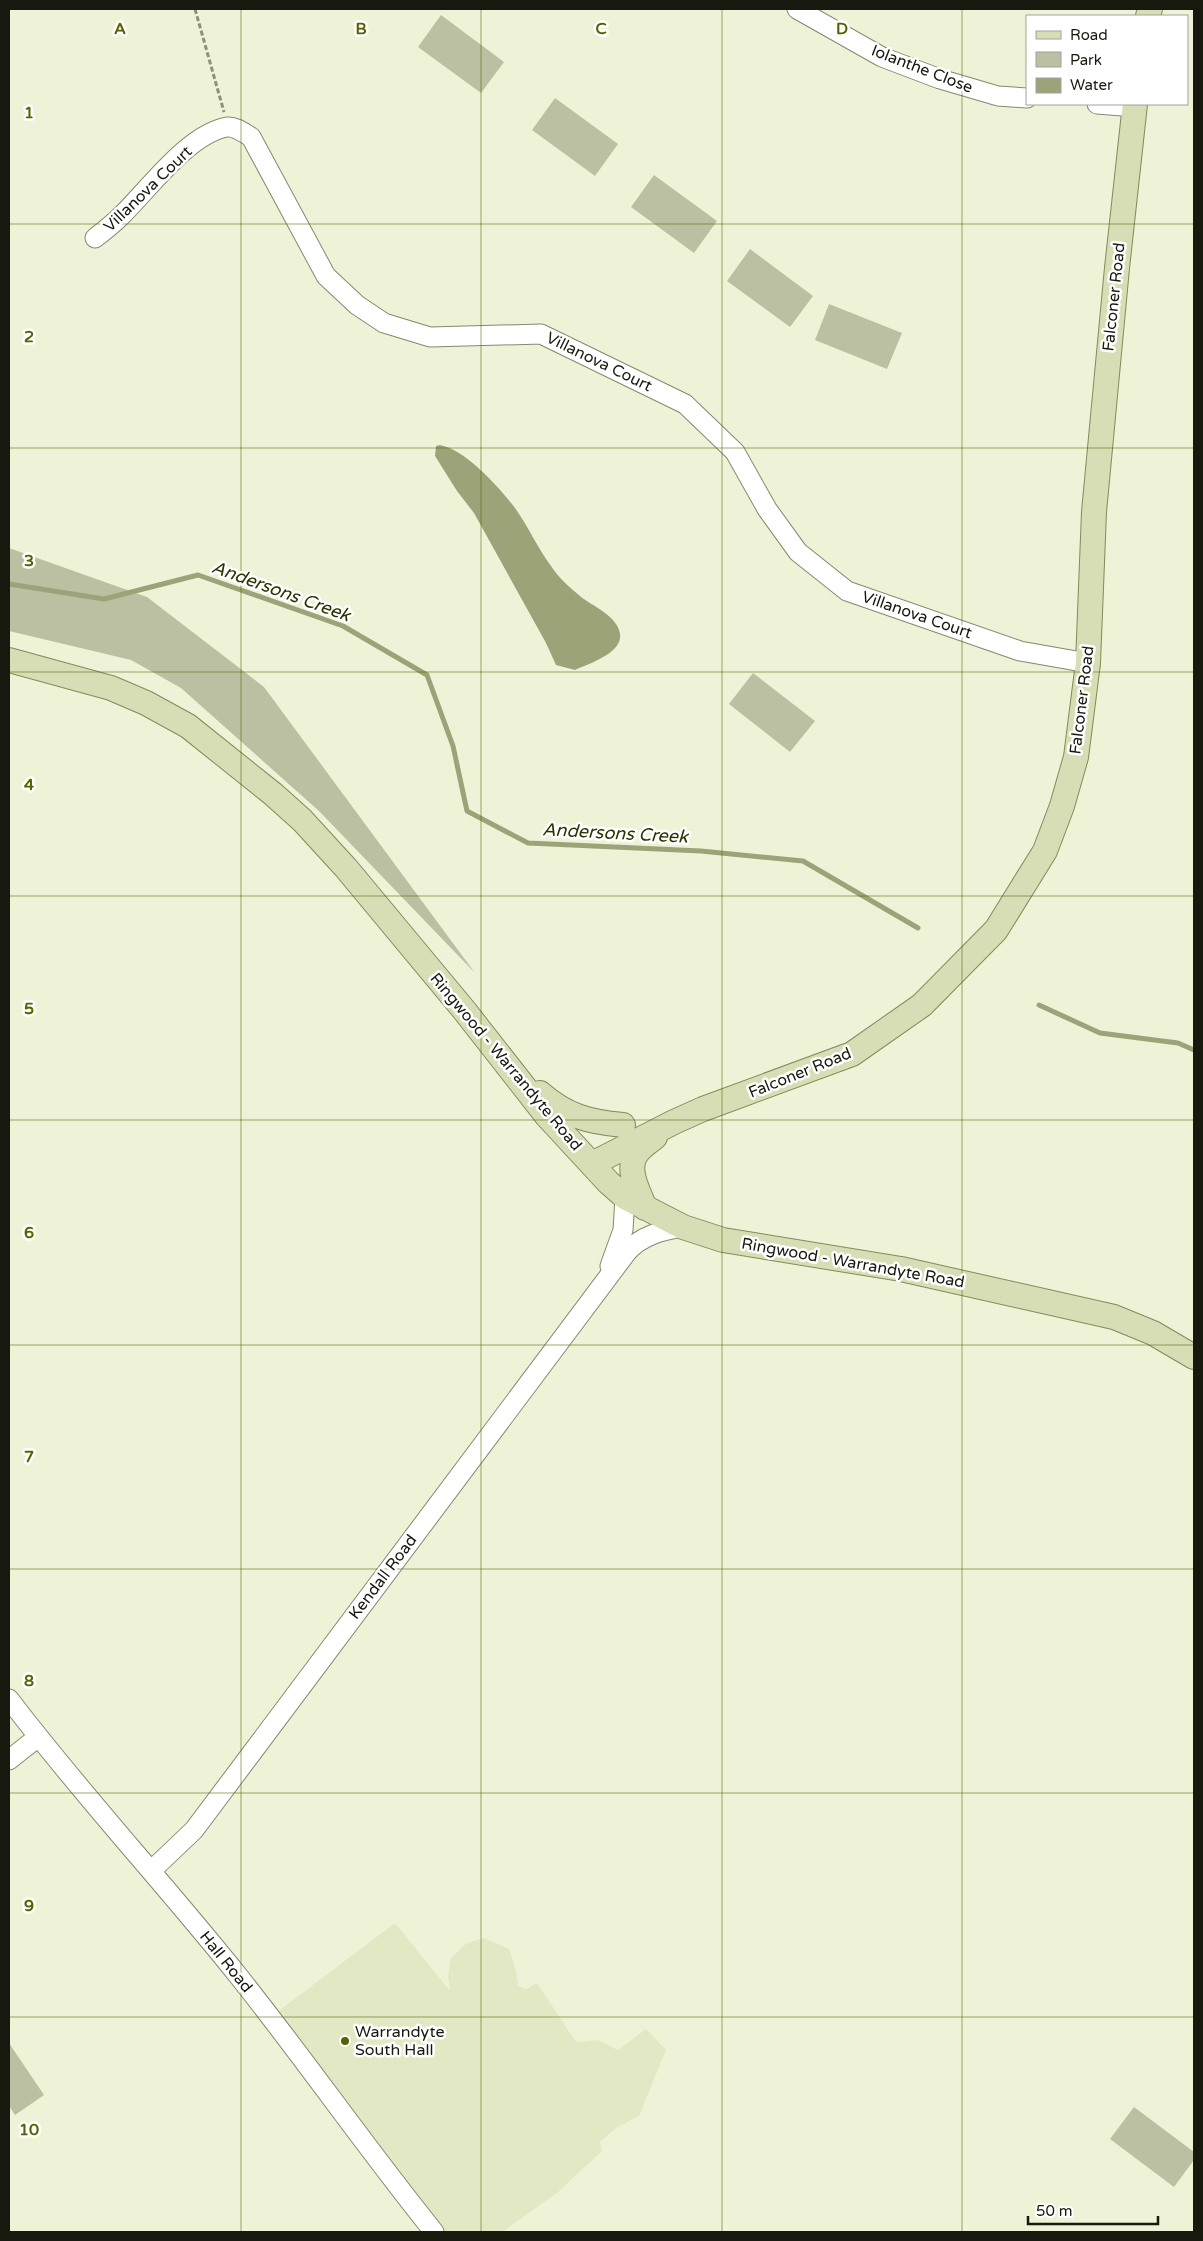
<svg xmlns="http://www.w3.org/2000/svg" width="1203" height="2241" font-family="'Varela Round',sans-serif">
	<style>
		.built { fill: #e2e8c4 }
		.green { fill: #bbc0a2 }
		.water { fill: #9ca378 }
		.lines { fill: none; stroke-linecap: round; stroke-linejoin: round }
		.stream { stroke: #9ca378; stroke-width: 5 }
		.minor-casing { stroke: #858970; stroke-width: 21 }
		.major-casing { stroke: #838a5a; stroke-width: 26 }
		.path { stroke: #8d907c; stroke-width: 3; stroke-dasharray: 5 2.5; stroke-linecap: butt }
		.minor { stroke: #fff; stroke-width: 19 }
		.major { stroke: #d7ddb5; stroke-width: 24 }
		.grid { fill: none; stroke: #5a6100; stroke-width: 1; stroke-opacity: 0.55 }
		.poi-dot { fill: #5a6100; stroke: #fff; stroke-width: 2 }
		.labels { text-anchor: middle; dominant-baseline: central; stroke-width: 5; stroke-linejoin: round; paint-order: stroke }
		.street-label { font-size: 16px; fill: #17190f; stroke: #fff }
		.poi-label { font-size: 16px; fill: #17190f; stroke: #fff; text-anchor: start }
		.water-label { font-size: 18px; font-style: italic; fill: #2e3300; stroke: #fff }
		.grid-label { font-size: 16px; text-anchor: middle; font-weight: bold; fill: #5a6100; stroke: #fff; stroke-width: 5; stroke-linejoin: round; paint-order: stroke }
	</style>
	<rect width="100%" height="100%" fill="#eef3d7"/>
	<!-- built -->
	<path class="built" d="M 395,1923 L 450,1991 L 448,1976 L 451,1958 L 467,1943 L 484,1938 L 509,1949 L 516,1971 L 518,1986 L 526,1989 L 537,1983 L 576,2042 L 598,2040 L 618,2050 L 646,2029 L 666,2050 L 639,2116 L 616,2128 L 600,2142 L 602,2151 L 558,2192 L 502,2232 L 444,2232 L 440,2229 L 276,2013 Z"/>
	<!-- green -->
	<path class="green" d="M 441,15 L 504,62 L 481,93 L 418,47 Z
		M 555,98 L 618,144 L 595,176 L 532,130 Z
		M 654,175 L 717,221 L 694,253 L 631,207 Z
		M 750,249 L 813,296 L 790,327 L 727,281 Z
		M 829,304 L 902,333 L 887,369 L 815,340 Z
		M 9,548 L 147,597 L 264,687 L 475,973 L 319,811 L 181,688 L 131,660 L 9,631 Z
		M 753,673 L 815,721 L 790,752 L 729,704 Z
		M 9,2043 L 44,2095 L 15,2115 L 9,2106 Z
		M 1134,2107 L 1194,2152 L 1194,2160 L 1174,2187 L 1110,2139 Z"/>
	<!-- water -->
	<path class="water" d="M 440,445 C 466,450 499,487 515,508 C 528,526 537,547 551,566 C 558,577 569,587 580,596 C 592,606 618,616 620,634 C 623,653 588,664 575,670 L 556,665 L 546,643 L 474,513 L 457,491 L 435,456 L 436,446 Z"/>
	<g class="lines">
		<!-- stream -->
		<path class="stream" d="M 9,584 L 104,599 L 198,575 L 343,626 L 427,675 L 453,746 L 467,811 L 528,843 L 701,851 L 803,861 L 918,928
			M 1039,1005 L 1100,1033 L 1178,1043 L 1194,1050"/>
		<!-- minor casing -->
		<g class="minor-casing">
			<path id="minor" d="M 797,9 L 882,57 L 940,79 L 998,96 L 1027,98
				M 1097,104 L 1135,107
				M 95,238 C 104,231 113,224 121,216 C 148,190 188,134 227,127 C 235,126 244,133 251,137 L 326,276 L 357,305 L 384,323 L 430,337 L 541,334 L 685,404 L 735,452 L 767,509 L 798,552 L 847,591 L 1020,651 L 1088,663
				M 610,1266 L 623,1230 L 625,1197
				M 9,1699 C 82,1795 164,1883 240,1978 C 306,2061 367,2149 434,2232
				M 9,1760 L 38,1737
				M 152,1870 L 194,1830 L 627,1252 C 642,1235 661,1231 683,1227"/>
		</g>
		<!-- major casing -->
		<g class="major-casing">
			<path id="major" d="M 1148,16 L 1150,9
				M 9,660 L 111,688 L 146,703 L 188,726 L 273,794 L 302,820 L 346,868 L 464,1010 L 547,1116 L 608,1182 L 625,1197 L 683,1227 L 723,1240 L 901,1269 L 1114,1317 L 1153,1333 L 1194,1357
				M 540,1093 C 566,1116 589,1122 623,1125
				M 592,1164 L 674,1122 L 703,1109 L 852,1054 L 922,1005 L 996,930 L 1045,851 L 1062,806 L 1076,757 L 1088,663 L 1094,512 L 1117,268 L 1135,104
				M 645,1208 C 639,1192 625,1169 637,1153 C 641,1147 649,1142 655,1137"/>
		</g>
		<!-- path -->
		<path class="path" d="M 195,9 L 224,112"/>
		<!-- minor -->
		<use href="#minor" class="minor"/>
		<!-- major -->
		<use href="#major" class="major"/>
	</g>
	<!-- grid -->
	<path class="grid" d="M 241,9 L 241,2232M 481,9 L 481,2232M 722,9 L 722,2232M 962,9 L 962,2232M 9,224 L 1194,224M 9,448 L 1194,448M 9,672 L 1194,672M 9,896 L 1194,896M 9,1120 L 1194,1120M 9,1345 L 1194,1345M 9,1569 L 1194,1569M 9,1793 L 1194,1793M 9,2017 L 1194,2017"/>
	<!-- markers -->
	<circle class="poi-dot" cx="345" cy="2041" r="5"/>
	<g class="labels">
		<!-- street labels -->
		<g class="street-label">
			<text transform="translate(922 69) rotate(21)">Iolanthe Close</text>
			<text transform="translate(148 189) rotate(-44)">Villanova Court</text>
			<text transform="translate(1114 297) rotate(-84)">Falconer Road</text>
			<text transform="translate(599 362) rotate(26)">Villanova Court</text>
			<text transform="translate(917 615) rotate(19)">Villanova Court</text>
			<text transform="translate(1082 700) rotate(-83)">Falconer Road</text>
			<text transform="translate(506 1062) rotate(50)">Ringwood - Warrandyte Road</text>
			<text transform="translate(800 1073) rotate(-22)">Falconer Road</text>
			<text transform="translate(853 1263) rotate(10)">Ringwood - Warrandyte Road</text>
			<text transform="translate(383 1577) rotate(-53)">Kendall Road</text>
			<text transform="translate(226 1962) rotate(51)">Hall Road</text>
		</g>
		<!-- poi labels -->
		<g class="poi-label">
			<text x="355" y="2032">Warrandyte<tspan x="355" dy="18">South Hall</tspan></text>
		</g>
		<!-- water labels -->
		<g class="water-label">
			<text transform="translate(281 591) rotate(20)">Andersons Creek</text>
			<text transform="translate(615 833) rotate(3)">Andersons Creek</text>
		</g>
	</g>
	<g class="grid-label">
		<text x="120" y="34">A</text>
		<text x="361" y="34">B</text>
		<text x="601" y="34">C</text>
		<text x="842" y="34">D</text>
		<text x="29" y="118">1</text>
		<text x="29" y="342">2</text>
		<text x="29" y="566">3</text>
		<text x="29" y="790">4</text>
		<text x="29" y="1014">5</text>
		<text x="29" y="1238">6</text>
		<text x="29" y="1462">7</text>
		<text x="29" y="1686">8</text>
		<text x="29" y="1911">9</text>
		<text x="29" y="2135">10</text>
	</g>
	<!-- border -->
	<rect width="1203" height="2241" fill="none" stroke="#17190f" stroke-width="20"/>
	<!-- legend -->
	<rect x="1026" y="15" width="162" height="90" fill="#ffffff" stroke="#a2a39f"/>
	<rect x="1036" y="31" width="25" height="8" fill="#d7ddb5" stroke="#a2a39f"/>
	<text x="1070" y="40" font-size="15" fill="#17190f">Road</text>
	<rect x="1036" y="52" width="25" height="15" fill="#bbc0a2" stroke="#a2a39f"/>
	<text x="1070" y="65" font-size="15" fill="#17190f">Park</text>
	<rect x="1036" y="78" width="25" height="15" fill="#9ca378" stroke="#a2a39f"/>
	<text x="1070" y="90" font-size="15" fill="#17190f">Water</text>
	<!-- scale -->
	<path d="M1028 2216v8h130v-8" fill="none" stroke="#17190f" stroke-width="2.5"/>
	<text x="1036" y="2216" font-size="15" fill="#17190f" stroke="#ffffff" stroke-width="4" paint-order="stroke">50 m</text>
</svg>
